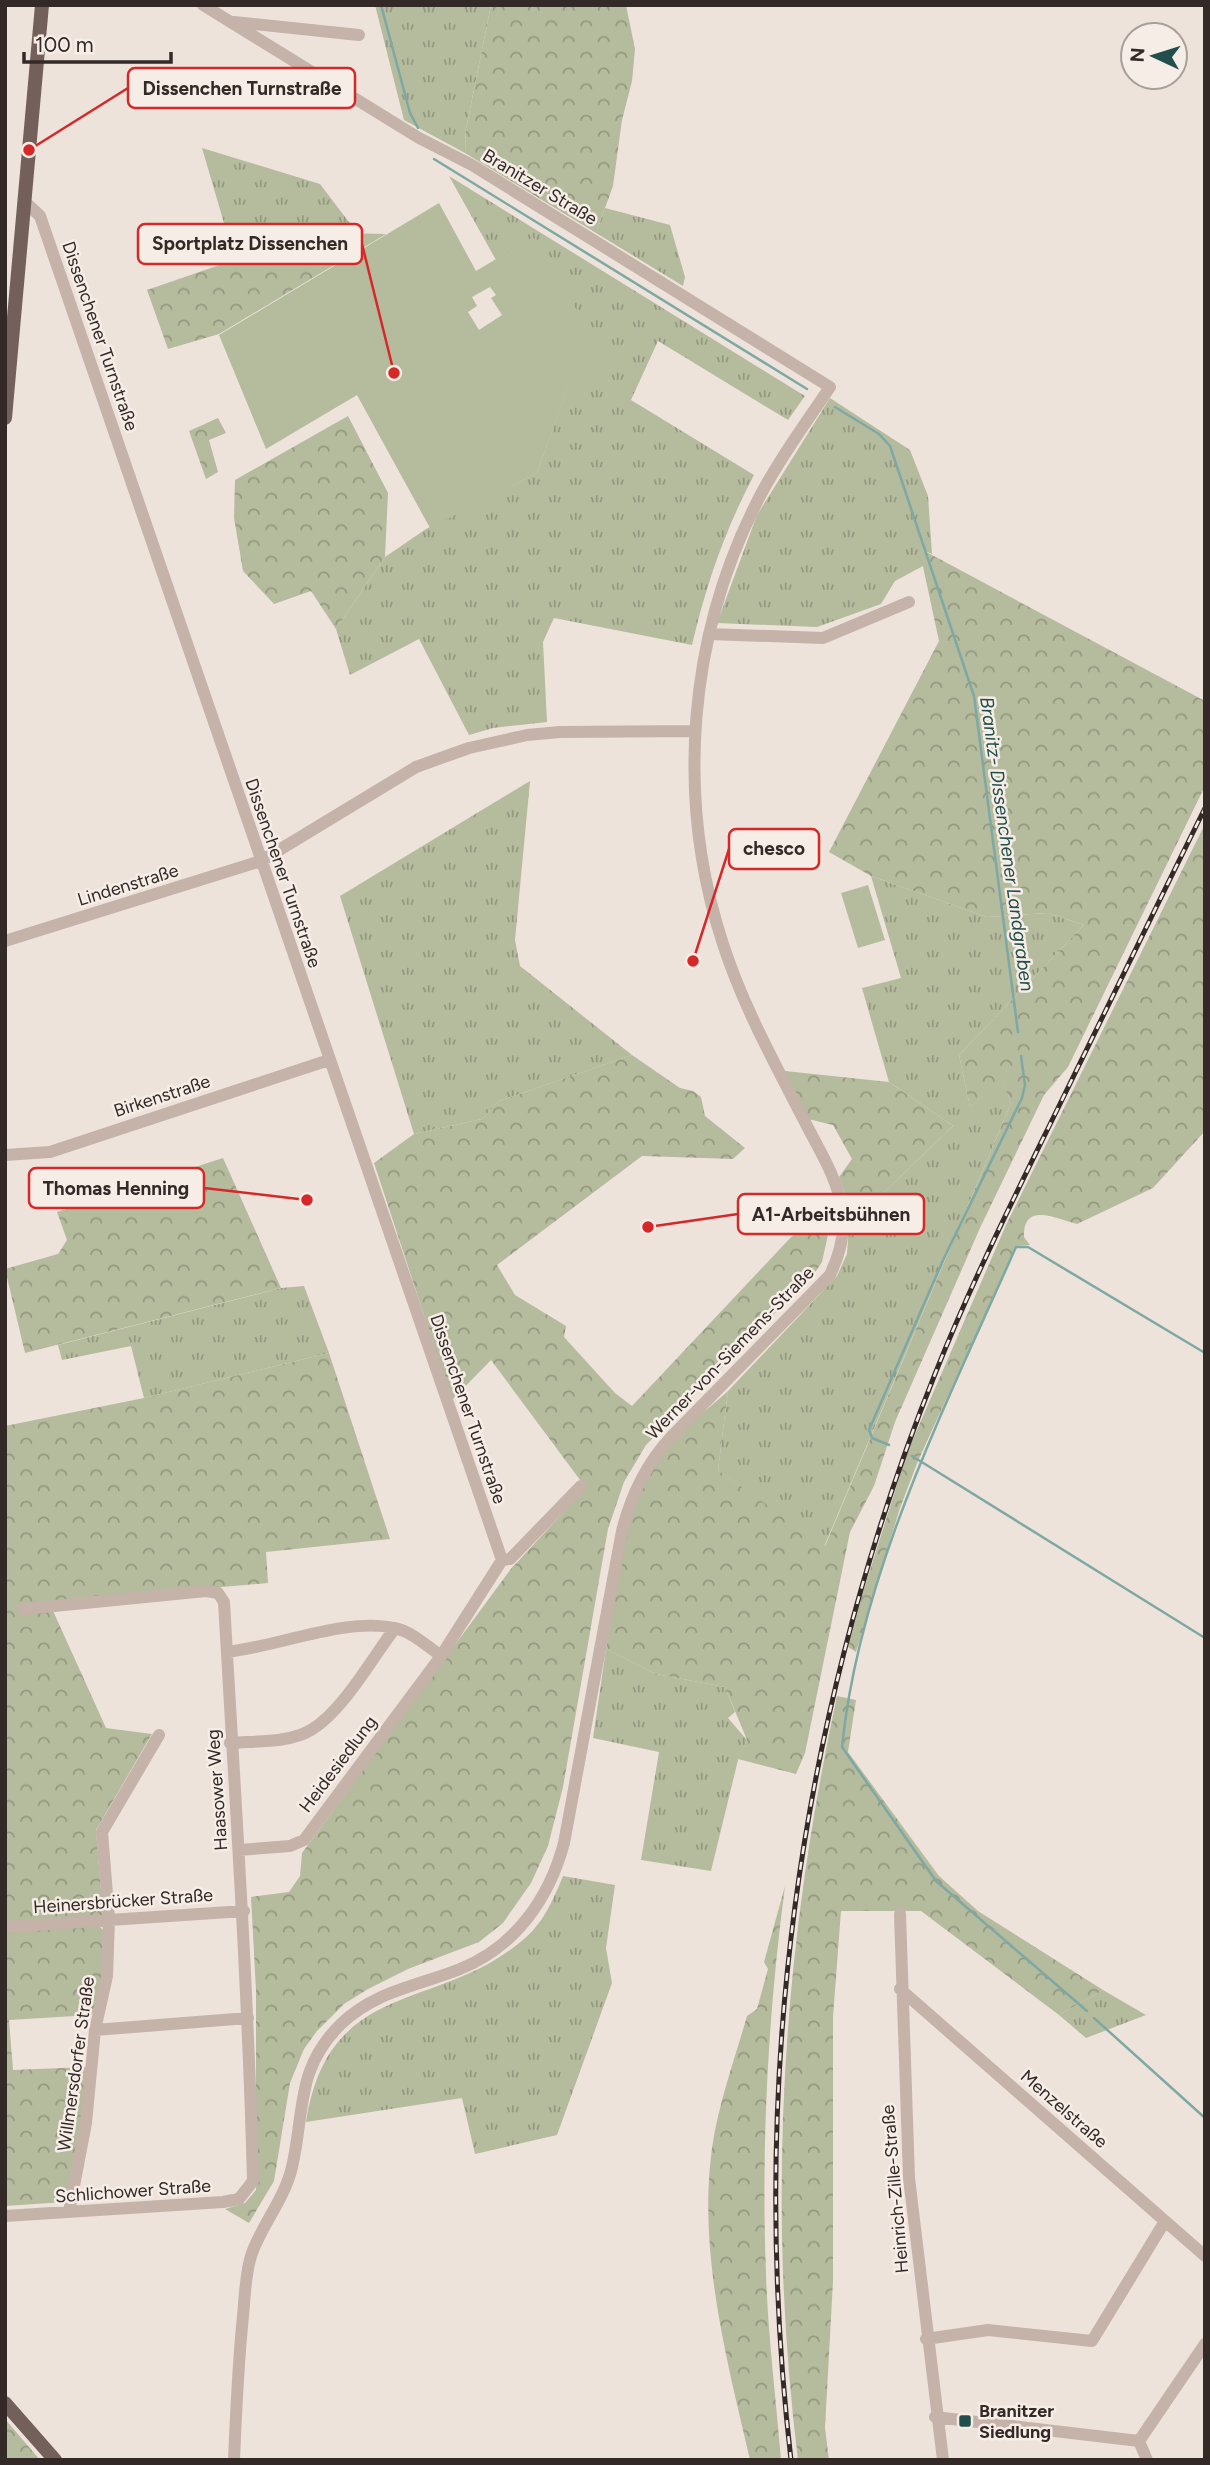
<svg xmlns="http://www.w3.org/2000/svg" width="1210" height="2465" font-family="Figtree,sans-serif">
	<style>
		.grass { fill: url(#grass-tufts) }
		.forest { fill: url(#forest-crowns) }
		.pitch { fill: #b5bb9d; fill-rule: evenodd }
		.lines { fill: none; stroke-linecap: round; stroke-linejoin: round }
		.stream { stroke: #7ea8a4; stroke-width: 2.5 }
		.minor { stroke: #c5b2a9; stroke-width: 12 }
		.major { stroke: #73605b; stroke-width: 14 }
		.rail-casing { stroke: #332a28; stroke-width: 5 }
		.rail { stroke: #f6ede7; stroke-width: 2.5; stroke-dasharray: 8; stroke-linecap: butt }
		.poi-dot { fill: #224f4c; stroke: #f6ede7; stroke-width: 2.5 }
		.labels { text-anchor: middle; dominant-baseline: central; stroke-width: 5; stroke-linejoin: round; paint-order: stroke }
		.street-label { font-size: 18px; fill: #332a28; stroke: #f6ede7 }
		.poi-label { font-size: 18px; font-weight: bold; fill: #332a28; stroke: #f6ede7; text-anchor: start }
		.water-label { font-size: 19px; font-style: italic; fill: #224f4c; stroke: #f6ede7 }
		.leader { fill: none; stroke: #d62828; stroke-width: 2.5 }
		.callout-dot { fill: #d62828; stroke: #f6ede7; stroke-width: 2.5 }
		.callout { fill: #f6ede7; stroke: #d62828; stroke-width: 2.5 }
		.callout-label { font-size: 19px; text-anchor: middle; font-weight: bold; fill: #332a28 }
	</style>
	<defs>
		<pattern id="grass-tufts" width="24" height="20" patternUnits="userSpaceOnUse" patternTransform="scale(1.75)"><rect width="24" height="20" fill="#b5bb9d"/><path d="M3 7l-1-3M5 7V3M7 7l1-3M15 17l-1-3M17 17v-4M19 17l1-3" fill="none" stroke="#949880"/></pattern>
		<pattern id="forest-crowns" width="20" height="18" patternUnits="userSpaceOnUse" patternTransform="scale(1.75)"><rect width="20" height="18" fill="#b5bb9d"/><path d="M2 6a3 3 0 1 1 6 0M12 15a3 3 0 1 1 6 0" fill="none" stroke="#949880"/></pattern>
	</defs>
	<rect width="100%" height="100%" fill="#eee3db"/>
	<!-- grass -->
	<path class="grass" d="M 375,5 L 491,5 L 466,129 L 465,153 L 404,120 Z
		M 202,148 L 320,184 L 358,234 L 226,230 Z
		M 449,176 L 805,396 L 788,420 L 658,341 L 631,400 L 754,475 C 725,530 706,585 692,645 L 554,618 L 543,642 L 547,722 L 493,728 L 469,735 L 419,639 L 350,675 L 336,629 L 385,557 L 426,529 L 537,473 L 568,387 L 533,238 L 496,260 Z
		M 605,208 L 670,225 L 685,277 L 683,286 L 596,233 Z
		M 830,398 L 910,450 L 928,496 L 932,554 L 920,549 L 925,565 L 895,581 L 881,604 L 817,627 L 717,623 L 757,515 Z
		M 530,781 L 515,940 L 520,966 L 632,1055 L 499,1101 L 482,1119 L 414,1134 L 340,896 Z
		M 871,876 L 987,917 L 1048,913 L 1084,925 L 959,1055 L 970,1107 L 1002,1080 L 1011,1103 L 824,1547 L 718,1470 L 728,1391 L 837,1276 L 847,1254 L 849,1226 L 953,1126 L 889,1082 L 862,988 L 901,978 Z
		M 304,1286 L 329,1353 L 144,1398 L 131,1346 L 62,1360 L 58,1345 L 281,1288 Z
		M 606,1649 L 656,1674 L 725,1687 L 735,1712 L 728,1718 L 747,1740 L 738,1760 L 711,1871 L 641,1860 L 659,1752 L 593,1738 Z
		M 563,1876 L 615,1885 L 606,1948 L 612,1983 L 557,2135 L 475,2154 L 462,2098 L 306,2122 C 329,1976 438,2014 524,1939 C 544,1922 553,1900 563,1876 Z
		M 1103,1990 L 1146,2015 L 1086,2038 L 1059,2015 Z"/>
	<!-- forest -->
	<path class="forest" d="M 491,5 L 626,5 L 635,49 L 632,81 L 622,120 L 613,186 L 596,233 L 465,153 L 466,129 Z
		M 226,230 L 386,234 L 219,334 L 168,349 L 147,290 L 234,260 Z
		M 348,416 L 388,493 L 385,557 L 336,629 L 311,591 L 274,604 L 243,571 L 234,518 L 235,480 Z
		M 218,418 L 226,433 L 209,440 L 218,472 L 206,479 L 189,431 Z
		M 919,548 L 1205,701 L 1205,786 L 1068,1067 L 1044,1095 L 980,1228 L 895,1422 L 874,1486 L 850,1532 L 805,1753 L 796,1774 L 738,1759 L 747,1740 L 725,1687 L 656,1674 L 606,1649 C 616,1595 624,1496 660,1453 C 679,1430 706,1411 728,1391 L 718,1470 L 825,1546 L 1011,1103 L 1002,1081 L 970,1107 L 959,1055 L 1084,925 L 1048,913 L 987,917 L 871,876 L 829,852 L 939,641 Z
		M 1205,824 L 1205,1131 L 1153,1188 L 1077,1224 C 1057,1219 1023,1201 1024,1237 L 1030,1245 L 1016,1246 L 918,1461 L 900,1508 L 856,1652 L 848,1647 L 854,1621 L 907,1453 L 1006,1225 Z
		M 632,1055 L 680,1088 L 693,1091 L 701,1097 L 705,1116 L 745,1148 L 733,1159 L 642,1156 L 497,1265 L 515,1295 L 566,1326 L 564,1337 L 615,1393 L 632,1406 L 826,1200 L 829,1230 L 822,1262 L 816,1271 L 646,1445 L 624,1482 L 608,1529 L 563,1787 L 548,1846 L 531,1883 L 503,1923 L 479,1942 L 408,1969 L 368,1989 L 344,2004 L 317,2031 L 304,2049 L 290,2083 L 274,2181 L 249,2223 L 225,2209 L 245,2203 L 256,2190 L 256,1991 L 251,1897 L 289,1892 L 300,1876 L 302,1853 L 510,1570 L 586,1488 L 491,1360 L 452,1400 L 374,1163 L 414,1134 L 482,1119 L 499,1101 Z
		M 785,1071 L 889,1082 L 953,1126 L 849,1226 L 849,1205 L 839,1177 L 852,1159 L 833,1125 L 808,1119 Z
		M 223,1158 L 281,1288 L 25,1353 L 5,1269 L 58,1254 L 67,1240 L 57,1212 Z
		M 329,1353 L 390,1539 L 266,1552 L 268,1583 L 49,1602 L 106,1728 L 152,1734 L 96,1830 L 103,1916 L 5,1922 L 5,1426 L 144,1398 Z
		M 837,1696 L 856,1700 L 848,1752 L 939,1876 L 978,1911 L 1103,1990 L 1059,2015 L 921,1911 L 841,1911 L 833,2017 L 833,2281 L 825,2428 L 829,2460 L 798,2460 C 766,2202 782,1950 837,1696 Z
		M 785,1886 C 768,2015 761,2144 766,2274 C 768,2336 776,2398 781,2460 L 750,2460 C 728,2365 701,2264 710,2166 C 714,2115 733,2065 747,2016 L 757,2009 L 768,1969 L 764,1962 Z
		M 98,1925 L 104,1931 L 103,1976 L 92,2015 L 9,2020 L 13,2070 L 87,2067 L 82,2121 L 65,2202 L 5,2206 L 5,1931 Z
		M 5,2419 L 40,2460 L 5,2460 Z"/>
	<!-- pitch -->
	<path class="pitch" d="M 439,203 L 476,271 L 533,237 L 608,362 L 568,388 L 537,473 L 430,528 L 357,395 L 266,449 L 219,335 ZM 490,287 L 496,295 L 491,298 L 502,315 L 479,330 L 468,312 L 477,306 L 472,297 Z
		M 868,885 L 885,940 L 858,948 L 841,893 Z"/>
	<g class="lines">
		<!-- stream -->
		<path class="stream" d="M 381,5 L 410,113 L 418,128
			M 434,159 L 807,389
			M 835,407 L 879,434 L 890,446 L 974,696 L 1018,1032
			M 889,1445 L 872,1438 L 869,1430 L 944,1258 L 1022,1098 L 1025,1085 L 1021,1056
			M 912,1456 L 1205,1638
			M 1087,2011 L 936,1881 L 842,1747 C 859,1575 947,1403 1016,1247 L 1028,1247 L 1205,1353
			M 1094,2018 L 1205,2118"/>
		<!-- minor -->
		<path class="minor" d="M 203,5 L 419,138 L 472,165 L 830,387 C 806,423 779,459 759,498 C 688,635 675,798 723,944 C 743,1006 775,1064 805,1122 C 819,1150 837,1177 842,1209 C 846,1232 840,1254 830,1275 L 671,1437 C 646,1464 631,1495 622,1531 L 564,1843 C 549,1899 515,1947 460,1969 C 418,1986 375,1991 341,2024 C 295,2069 305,2112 292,2167 C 285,2198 263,2223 252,2253 C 245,2272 245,2297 243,2316 C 238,2364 236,2412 234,2460
			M 234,22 L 359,35
			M 25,202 L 40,216 L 502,1560
			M 709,634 L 823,638 L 909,602
			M 5,941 L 261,861 L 416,767 L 469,748 L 527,735 L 560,732 L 695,731
			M 5,1155 L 50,1152 L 329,1060
			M 227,1652 C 276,1647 347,1617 394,1628 C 411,1631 427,1646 441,1656
			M 230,1743 C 256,1741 289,1743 311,1730 C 343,1711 373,1657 395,1628
			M 239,1850 L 290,1846 L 304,1840 L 441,1656 L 502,1560 L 510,1559 L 581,1486
			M 900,1914 L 909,2178 L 943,2460
			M 5,1927 L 244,1911
			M 900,1989 L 1205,2256
			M 95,2030 L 248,2018
			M 69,2212 L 86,2123 L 95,2030 L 107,1976 L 109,1919 L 102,1832 L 159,1735
			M 5,2216 L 223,2202 L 239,2199 L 253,2181 C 248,1987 235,1795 224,1602 L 218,1593 L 206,1591 L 24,1609
			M 926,2339 L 988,2330 L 1092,2341 L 1165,2221
			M 935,2417 L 1139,2441
			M 1139,2441 L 1205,2344
			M 1139,2441 L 1147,2460"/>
		<!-- major -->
		<path class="major" d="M 5,418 L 42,5
			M 5,2403 L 55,2460"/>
		<!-- rail casing -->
		<g class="rail-casing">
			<path id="rail" d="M 791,2460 C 748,2089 796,1721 935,1374 C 971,1283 1016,1194 1059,1106 C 1108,1006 1156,907 1205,808"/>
		</g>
		<!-- rail -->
		<use href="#rail" class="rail"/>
	</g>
	<!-- markers -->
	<rect class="poi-dot" x="958" y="2414" width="14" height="14" rx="3.5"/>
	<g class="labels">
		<!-- street labels -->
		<g class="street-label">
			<text transform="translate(540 187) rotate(31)">Branitzer Straße</text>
			<text transform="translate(100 336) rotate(71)">Dissenchener Turnstraße</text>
			<text transform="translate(283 873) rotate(71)">Dissenchener Turnstraße</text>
			<text transform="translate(128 885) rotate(-17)">Lindenstraße</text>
			<text transform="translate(162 1096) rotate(-18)">Birkenstraße</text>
			<text transform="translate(730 1353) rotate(-46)">Werner-von-Siemens-Straße</text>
			<text transform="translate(468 1409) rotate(71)">Dissenchener Turnstraße</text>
			<text transform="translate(338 1764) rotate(-53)">Heidesiedlung</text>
			<text transform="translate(217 1790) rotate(-94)">Haasower Weg</text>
			<text transform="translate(123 1901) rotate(-4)">Heinersbrücker Straße</text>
			<text transform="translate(76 2064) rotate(-82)">Willmersdorfer Straße</text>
			<text transform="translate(1064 2109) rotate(41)">Menzelstraße</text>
			<text transform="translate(895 2189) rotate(-95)">Heinrich-Zille-Straße</text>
			<text transform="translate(133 2191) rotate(-4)">Schlichower Straße</text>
		</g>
		<!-- poi labels -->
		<g class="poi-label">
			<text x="979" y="2411">Branitzer<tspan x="979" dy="21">Siedlung</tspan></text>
		</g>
		<!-- water labels -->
		<g class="water-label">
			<text transform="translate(1007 844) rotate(82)">Branitz- Dissenchener Landgraben</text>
		</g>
	</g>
	<!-- callouts -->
	<path class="leader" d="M29 150L128 88M394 373L362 244M693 961L729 849M307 1200L204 1188M648 1227L738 1214"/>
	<g class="callout-dot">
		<circle cx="29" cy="150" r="7"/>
		<circle cx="394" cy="373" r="7"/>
		<circle cx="693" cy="961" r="7"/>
		<circle cx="307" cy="1200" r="7"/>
		<circle cx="648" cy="1227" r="7"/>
	</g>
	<g class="callout">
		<rect x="128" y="68" width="227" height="40" rx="7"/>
		<rect x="138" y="224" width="224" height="40" rx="7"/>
		<rect x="729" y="829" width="90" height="40" rx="7"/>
		<rect x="29" y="1168" width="175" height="40" rx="7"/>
		<rect x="738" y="1194" width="186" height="40" rx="7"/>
	</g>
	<g class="callout-label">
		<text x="242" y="95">Dissenchen Turnstraße</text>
		<text x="250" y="250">Sportplatz Dissenchen</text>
		<text x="774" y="855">chesco</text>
		<text x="116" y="1195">Thomas Henning</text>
		<text x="831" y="1221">A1-Arbeitsbühnen</text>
	</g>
	<!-- border -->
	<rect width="1210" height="2465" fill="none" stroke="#332a28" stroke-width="14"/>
	<!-- north arrow -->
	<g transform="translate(1154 56) rotate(274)"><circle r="33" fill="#f6ede7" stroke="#a89f9b" stroke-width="2"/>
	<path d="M0-5L12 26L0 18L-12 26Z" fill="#224f4c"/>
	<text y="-10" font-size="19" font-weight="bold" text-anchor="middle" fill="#332a28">N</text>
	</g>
	<!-- scale -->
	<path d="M24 52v10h147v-10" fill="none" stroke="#332a28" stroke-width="3.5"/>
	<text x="35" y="52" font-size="21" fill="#332a28" stroke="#f6ede7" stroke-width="5" paint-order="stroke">100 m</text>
</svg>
